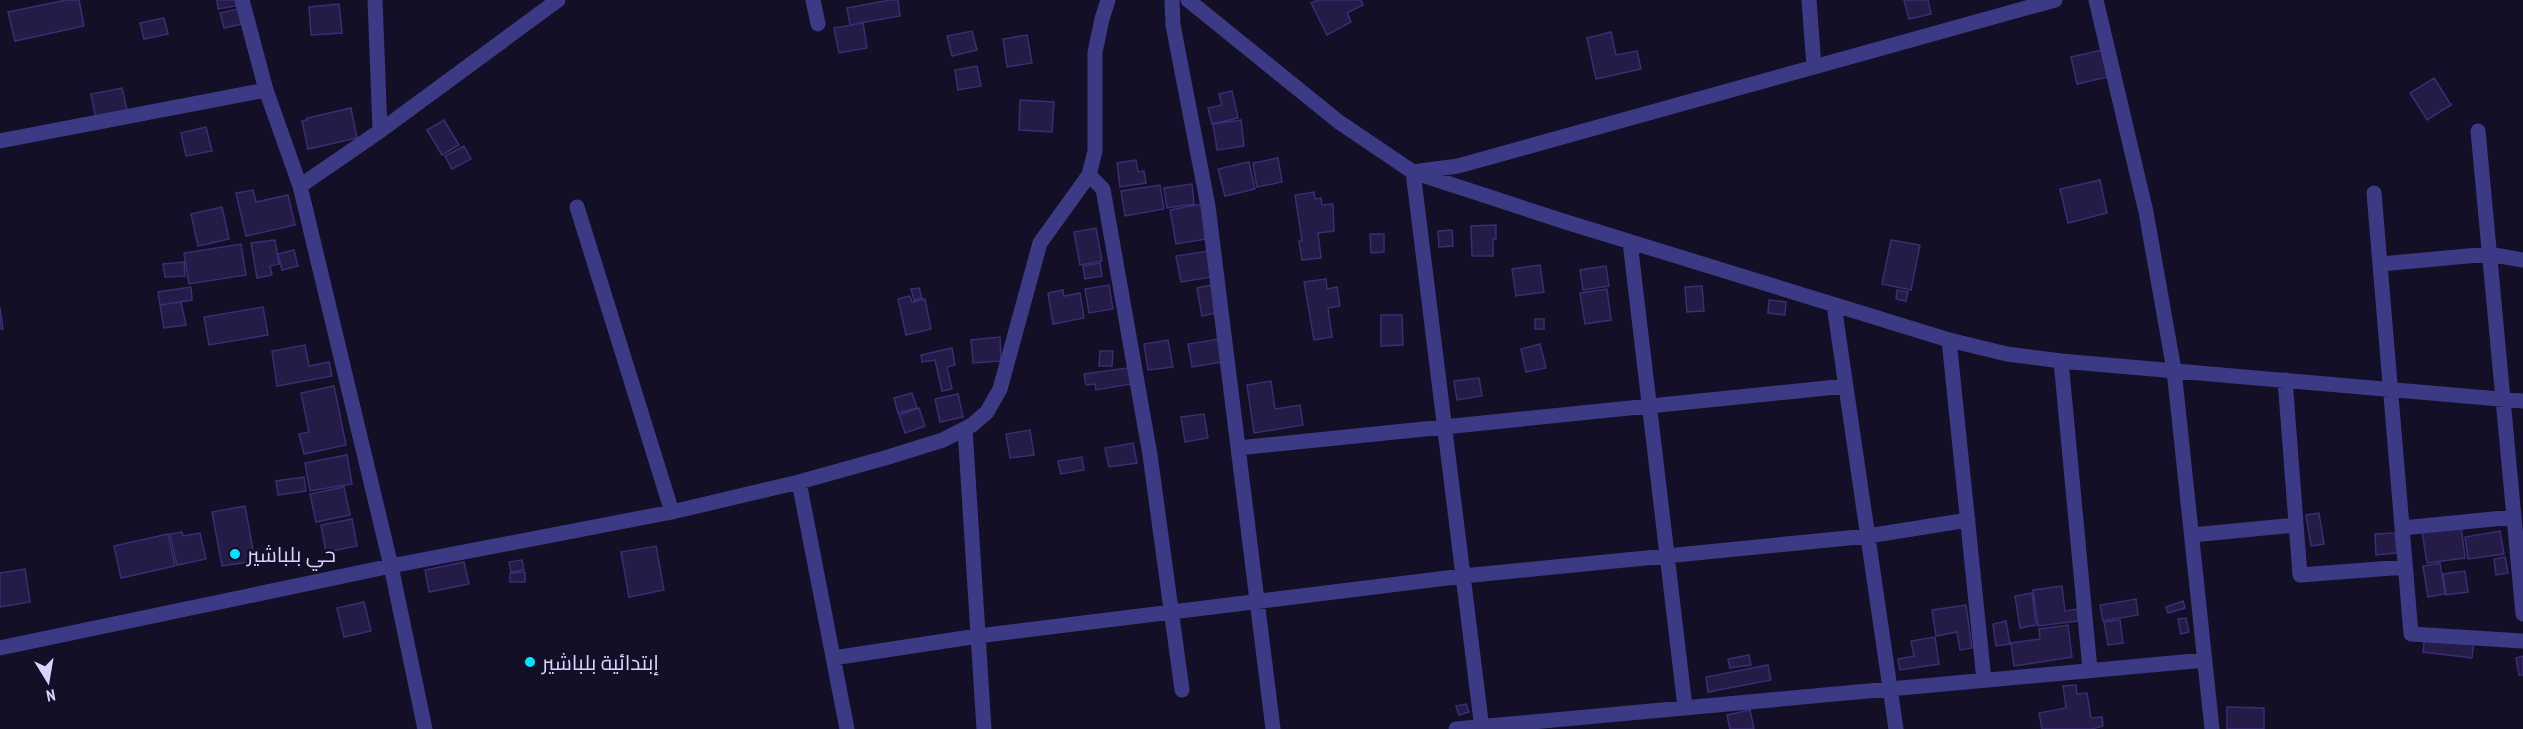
<svg xmlns="http://www.w3.org/2000/svg" width="2523" height="729" font-family="'PT Sans Narrow',Cairo,sans-serif">
	<style>
		.building { fill: #241b47; stroke: #3b2d73; stroke-width: 1.5 }
		.lines { fill: none; stroke-linecap: round; stroke-linejoin: round }
		.minor { stroke: #3d3a85; stroke-width: 15 }
		.poi-dot { fill: #00e5ff; stroke: #130f26; stroke-width: 2 }
		.labels { text-anchor: middle; dominant-baseline: central; stroke-width: 5; stroke-linejoin: round; paint-order: stroke }
		.poi-label { font-size: 21px; fill: #d9d4ff; stroke: #130f26; text-anchor: start }
	</style>
	<rect width="100%" height="100%" fill="#130f26"/>
	<!-- building -->
	<path class="building" d="M 66,0 L 79,0 L 84,26 L 15,41 L 8,12 Z
		M 217,0 L 247,0 L 248,4 L 218,9 Z
		M 890,0 L 898,0 L 900,16 L 850,25 L 847,8 Z
		M 1318,0 L 1361,0 L 1363,5 L 1347,13 L 1351,22 L 1327,35 L 1311,3 Z
		M 1904,0 L 1928,0 L 1931,14 L 1909,19 Z
		M 339,4 L 342,33 L 311,35 L 309,7 Z
		M 243,8 L 246,23 L 224,28 L 220,13 Z
		M 164,18 L 168,34 L 144,39 L 140,23 Z
		M 863,23 L 867,48 L 839,53 L 834,28 Z
		M 972,31 L 977,50 L 952,56 L 947,36 Z
		M 1611,32 L 1616,55 L 1637,51 L 1641,69 L 1596,79 L 1587,38 Z
		M 1027,35 L 1032,63 L 1007,67 L 1003,39 Z
		M 2102,50 L 2108,77 L 2077,84 L 2071,57 Z
		M 977,66 L 981,86 L 958,90 L 955,70 Z
		M 2434,78 L 2451,105 L 2427,120 L 2410,93 Z
		M 122,88 L 128,114 L 96,120 L 91,94 Z
		M 1232,91 L 1238,118 L 1212,124 L 1208,108 L 1222,105 L 1219,94 Z
		M 1020,100 L 1054,102 L 1052,132 L 1019,130 Z
		M 351,108 L 357,138 L 308,149 L 302,121 L 307,120 L 307,118 Z
		M 444,120 L 459,145 L 442,155 L 427,130 Z
		M 1241,120 L 1244,146 L 1217,150 L 1213,124 Z
		M 206,127 L 212,151 L 186,156 L 181,133 Z
		M 464,146 L 471,159 L 452,169 L 445,156 Z
		M 1278,158 L 1282,182 L 1257,187 L 1253,163 Z
		M 1136,160 L 1138,172 L 1144,171 L 1146,183 L 1120,187 L 1117,163 Z
		M 1249,162 L 1255,189 L 1225,196 L 1218,169 Z
		M 2100,180 L 2107,213 L 2068,223 L 2060,189 Z
		M 1192,184 L 1194,204 L 1167,208 L 1164,188 Z
		M 1160,185 L 1164,209 L 1125,216 L 1121,191 Z
		M 253,190 L 256,202 L 288,195 L 295,225 L 246,236 L 236,193 Z
		M 1314,192 L 1315,199 L 1321,198 L 1322,205 L 1333,204 L 1334,231 L 1318,233 L 1321,258 L 1302,260 L 1299,241 L 1302,241 L 1295,195 Z
		M 1202,204 L 1207,239 L 1176,244 L 1170,210 Z
		M 222,207 L 229,239 L 198,246 L 191,214 Z
		M 1496,225 L 1496,239 L 1493,239 L 1493,256 L 1472,256 L 1471,226 Z
		M 1096,228 L 1102,261 L 1080,265 L 1074,232 Z
		M 1452,230 L 1453,246 L 1439,247 L 1438,231 Z
		M 1370,234 L 1384,234 L 1384,252 L 1371,253 Z
		M 275,240 L 279,264 L 270,266 L 272,275 L 257,278 L 251,243 Z
		M 1891,240 L 1920,245 L 1911,290 L 1882,284 Z
		M 241,244 L 246,275 L 189,284 L 184,253 Z
		M 294,250 L 298,266 L 282,270 L 278,254 Z
		M 1208,251 L 1212,277 L 1181,282 L 1176,256 Z
		M 184,262 L 185,276 L 165,277 L 163,264 Z
		M 1100,263 L 1102,276 L 1085,279 L 1083,266 Z
		M 1540,265 L 1544,292 L 1516,296 L 1512,269 Z
		M 1606,266 L 1609,286 L 1583,290 L 1580,270 Z
		M 1326,279 L 1327,289 L 1337,287 L 1340,306 L 1328,308 L 1332,337 L 1314,340 L 1304,282 Z
		M 1109,285 L 1113,309 L 1089,313 L 1085,289 Z
		M 1212,285 L 1216,313 L 1202,316 L 1197,288 Z
		M 1702,286 L 1704,311 L 1687,312 L 1685,287 Z
		M 191,287 L 192,300 L 160,305 L 158,292 Z
		M 919,288 L 922,298 L 914,300 L 911,289 Z
		M 1607,289 L 1611,320 L 1585,324 L 1580,293 Z
		M 1063,290 L 1064,296 L 1080,293 L 1084,318 L 1053,324 L 1048,293 Z
		M 1897,290 L 1908,292 L 1906,301 L 1896,299 Z
		M 910,296 L 912,302 L 925,299 L 931,329 L 906,335 L 898,299 Z
		M 1769,300 L 1786,302 L 1785,315 L 1768,313 Z
		M 181,302 L 186,325 L 164,328 L 160,305 Z
		M 0,307 L 3,329 L 0,329 Z
		M 263,307 L 268,335 L 209,345 L 204,317 Z
		M 1381,315 L 1402,315 L 1403,345 L 1381,346 Z
		M 1535,319 L 1544,319 L 1544,329 L 1535,329 Z
		M 1000,337 L 1001,361 L 973,363 L 971,340 Z
		M 1219,339 L 1223,362 L 1192,367 L 1188,344 Z
		M 1168,340 L 1173,367 L 1148,370 L 1144,344 Z
		M 1540,344 L 1546,368 L 1526,372 L 1521,349 Z
		M 305,345 L 309,366 L 329,362 L 332,376 L 277,386 L 272,351 Z
		M 952,348 L 955,365 L 947,367 L 952,389 L 942,391 L 935,360 L 922,362 L 921,355 Z
		M 1100,351 L 1113,351 L 1112,366 L 1099,366 Z
		M 1135,367 L 1137,383 L 1096,390 L 1095,384 L 1086,385 L 1084,374 Z
		M 1479,378 L 1482,396 L 1457,400 L 1454,381 Z
		M 1271,381 L 1275,409 L 1300,405 L 1303,425 L 1254,433 L 1247,385 Z
		M 334,386 L 346,445 L 304,454 L 299,434 L 309,432 L 301,393 Z
		M 912,393 L 917,408 L 898,413 L 894,398 Z
		M 958,394 L 963,417 L 940,422 L 935,399 Z
		M 919,408 L 925,426 L 905,433 L 899,415 Z
		M 1204,414 L 1208,438 L 1185,442 L 1181,417 Z
		M 1030,430 L 1034,455 L 1010,458 L 1006,434 Z
		M 1133,443 L 1137,463 L 1109,467 L 1105,448 Z
		M 347,455 L 352,484 L 310,491 L 305,463 Z
		M 1082,457 L 1084,470 L 1061,474 L 1058,461 Z
		M 304,477 L 306,491 L 278,495 L 276,481 Z
		M 344,487 L 350,515 L 316,522 L 310,494 Z
		M 245,506 L 255,561 L 222,566 L 212,512 Z
		M 2319,513 L 2324,544 L 2311,546 L 2306,515 Z
		M 352,519 L 357,546 L 326,552 L 321,525 Z
		M 2461,526 L 2465,558 L 2427,563 L 2422,531 Z
		M 2500,531 L 2504,554 L 2468,559 L 2465,537 Z
		M 182,532 L 183,536 L 200,533 L 206,559 L 177,565 L 170,534 Z
		M 2395,533 L 2397,553 L 2376,555 L 2375,534 Z
		M 168,534 L 175,566 L 121,578 L 114,546 Z
		M 656,546 L 664,590 L 629,597 L 621,552 Z
		M 2505,557 L 2508,573 L 2496,575 L 2494,559 Z
		M 522,560 L 524,570 L 511,572 L 509,562 Z
		M 464,562 L 469,584 L 429,592 L 425,570 Z
		M 2440,563 L 2445,594 L 2428,597 L 2423,566 Z
		M 25,569 L 30,602 L 0,607 L 0,573 Z
		M 2465,571 L 2468,592 L 2446,595 L 2443,574 Z
		M 525,572 L 525,582 L 510,582 L 510,573 Z
		M 2062,586 L 2065,611 L 2077,609 L 2078,621 L 2038,626 L 2033,590 Z
		M 2032,593 L 2036,625 L 2020,628 L 2015,596 Z
		M 2136,599 L 2138,615 L 2103,621 L 2100,605 Z
		M 2183,601 L 2185,608 L 2168,613 L 2166,607 Z
		M 364,602 L 371,631 L 344,637 L 337,608 Z
		M 1966,605 L 1972,648 L 1960,650 L 1957,632 L 1936,636 L 1932,610 Z
		M 2186,618 L 2189,632 L 2181,634 L 2178,619 Z
		M 2120,620 L 2123,643 L 2108,645 L 2104,622 Z
		M 2006,621 L 2010,644 L 1996,646 L 1993,624 Z
		M 2068,625 L 2072,657 L 2014,666 L 2011,643 L 2040,639 L 2039,629 Z
		M 2425,634 L 2474,640 L 2472,658 L 2423,652 Z
		M 1935,637 L 1939,664 L 1900,670 L 1898,659 L 1914,656 L 1911,641 Z
		M 1749,655 L 1751,665 L 1730,668 L 1728,659 Z
		M 2523,656 L 2523,675 L 2519,675 L 2516,658 Z
		M 1768,665 L 1771,680 L 1708,692 L 1706,677 Z
		M 2076,685 L 2077,694 L 2087,693 L 2091,718 L 2102,717 L 2103,726 L 2092,729 L 2042,729 L 2039,713 L 2066,708 L 2063,686 Z
		M 1466,704 L 1469,712 L 1459,715 L 1456,706 Z
		M 2227,707 L 2264,708 L 2264,729 L 2227,729 Z
		M 1750,710 L 1754,729 L 1730,729 L 1727,715 Z"/>
	<g class="lines">
		<!-- minor -->
		<path class="minor" d="M 242,0 L 266,90 L 300,186 L 391,566 L 425,729
			M 375,0 L 380,131
			M 813,0 L 818,24
			M 1172,0 L 1173,25 L 1208,206 L 1273,729
			M 1188,0 L 1339,122 L 1413,172 L 1566,222 L 1949,340 L 2007,354 L 2061,361 L 2523,401
			M 1809,0 L 1814,67
			M 2096,0 L 2146,212 L 2174,370 L 2212,729
			M 2478,131 L 2523,614
			M 0,141 L 266,90
			M 1089,175 L 1103,189 L 1150,455 L 1182,690
			M 300,186 L 380,131 L 558,0
			M 2374,193 L 2411,634 L 2523,641
			M 577,207 L 672,512
			M 1630,242 L 1685,707
			M 2381,264 L 2489,254 L 2523,260
			M 1834,305 L 1896,729
			M 1949,340 L 1984,680
			M 2061,361 L 2090,670
			M 2285,380 L 2300,575 L 2405,567
			M 965,429 L 984,729
			M 1238,448 L 1846,386
			M 799,482 L 847,729
			M 2402,528 L 2514,517
			M 2192,535 L 2296,525
			M 0,648 L 391,566 L 672,512 L 799,482 L 885,458 L 943,440 L 972,425 L 987,412 L 1000,389 L 1040,243 L 1089,175 L 1095,151 L 1095,52 L 1102,19 L 1108,0
			M 833,658 L 978,636 L 1463,576 L 1868,536 L 1968,520
			M 1456,729 L 2205,660
			M 1482,729 L 1413,172 L 1458,166 L 2055,0"/>
	</g>
	<!-- markers -->
	<g class="poi-dot">
		<circle cx="235" cy="554" r="6"/>
		<circle cx="530" cy="662" r="6"/>
	</g>
	<g class="labels">
		<!-- poi labels -->
		<g class="poi-label">
			<text x="247" y="554">حي بلباشير</text>
			<text x="542" y="662">إبتدائية بلباشير</text>
		</g>
	</g>
	<!-- north arrow -->
	<g transform="translate(48 681) rotate(169)" stroke="#130f26" stroke-width="4.5" paint-order="stroke">
	<path d="M0-4.5L10 22L0 15L-10 22Z" fill="#d9d4ff"/>
	<text y="-9" font-size="16" font-weight="bold" text-anchor="middle" fill="#d9d4ff">N</text>
	</g>
</svg>
